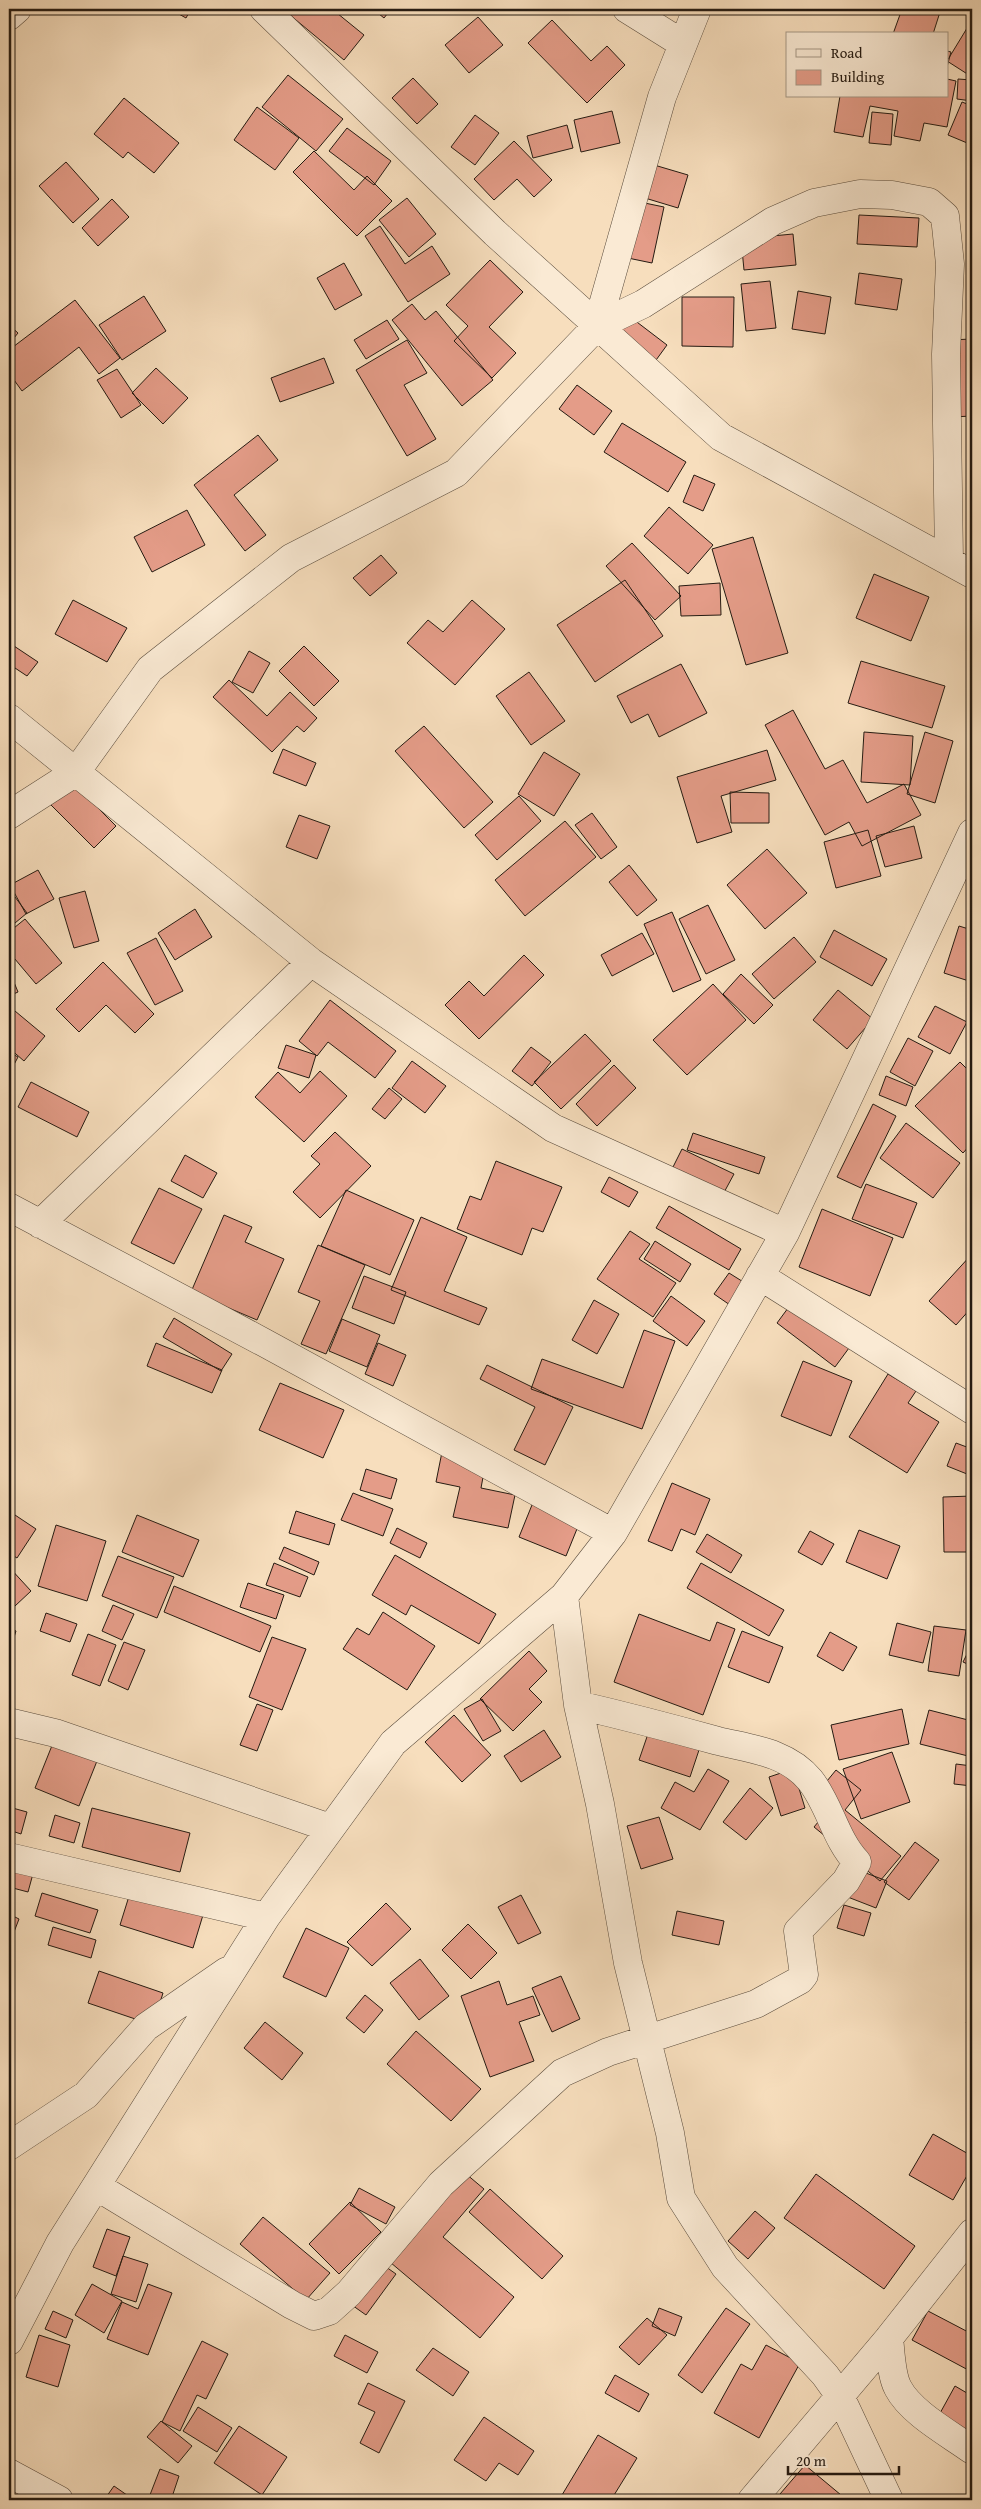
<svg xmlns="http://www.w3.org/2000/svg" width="981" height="2509" font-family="'Gentium Book Plus',serif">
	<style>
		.building { fill: #e49c88; stroke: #251b12 }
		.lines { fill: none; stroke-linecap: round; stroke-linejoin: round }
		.street-casing { stroke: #5a4c3d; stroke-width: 29 }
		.street { stroke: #faead4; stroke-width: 28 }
	</style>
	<rect width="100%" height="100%" fill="#f7debd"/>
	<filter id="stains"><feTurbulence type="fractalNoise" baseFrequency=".004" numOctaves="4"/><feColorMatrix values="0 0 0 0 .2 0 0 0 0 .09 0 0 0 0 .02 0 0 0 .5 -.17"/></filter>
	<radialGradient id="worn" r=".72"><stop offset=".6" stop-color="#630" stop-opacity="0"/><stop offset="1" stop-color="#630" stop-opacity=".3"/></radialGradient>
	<!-- building -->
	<path class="building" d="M 170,9 L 191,9 L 186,18 Z
		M 295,9 L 332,9 L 364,35 L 344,60 L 290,15 Z
		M 373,9 L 391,9 L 384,18 Z
		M 902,9 L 932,9 L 940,12 L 933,34 L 893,34 Z
		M 478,17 L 503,45 L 469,73 L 445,45 Z
		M 552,20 L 591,61 L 607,46 L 625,65 L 587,103 L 528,43 Z
		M 972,20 L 972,77 L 947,61 Z
		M 947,51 L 951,52 L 947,67 Z
		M 288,75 L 343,119 L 316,151 L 262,107 Z
		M 413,78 L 438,104 L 417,124 L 392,98 Z
		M 947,79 L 956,81 L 947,127 L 924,123 L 920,141 L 894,136 L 898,111 L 870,106 L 863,137 L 834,132 L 840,96 L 947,96 Z
		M 958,79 L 972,80 L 972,101 L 957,99 Z
		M 124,98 L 179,143 L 154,173 L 128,152 L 123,158 L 94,134 Z
		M 962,102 L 972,106 L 972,145 L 948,135 Z
		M 257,107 L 299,138 L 275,170 L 234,140 Z
		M 612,111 L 620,143 L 581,152 L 574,120 Z
		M 872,112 L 893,114 L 891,145 L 869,143 Z
		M 475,115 L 499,133 L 475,165 L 451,147 Z
		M 567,125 L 573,148 L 533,158 L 527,136 Z
		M 347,128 L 391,161 L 374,185 L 329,151 Z
		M 514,141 L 552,180 L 534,197 L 517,179 L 494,200 L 474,179 Z
		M 314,151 L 354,190 L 367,176 L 392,201 L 357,236 L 293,172 Z
		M 66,162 L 99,199 L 73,223 L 39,186 Z
		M 644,162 L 688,175 L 678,208 L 635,195 Z
		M 407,198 L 436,234 L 409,257 L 379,220 Z
		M 112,199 L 129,217 L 98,246 L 82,228 Z
		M 635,201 L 664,207 L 652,263 L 623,257 Z
		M 859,215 L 919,218 L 917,247 L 857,244 Z
		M 380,226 L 405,264 L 432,246 L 450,274 L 408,302 L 365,236 Z
		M 793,234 L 796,265 L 744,270 L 741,239 Z
		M 490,260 L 523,292 L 489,327 L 516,353 L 492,378 L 454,341 L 468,326 L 446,305 Z
		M 344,263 L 362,295 L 335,310 L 317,278 Z
		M 859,273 L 902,279 L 897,310 L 855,304 Z
		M 770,281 L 776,328 L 746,331 L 741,284 Z
		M 798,291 L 831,297 L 825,334 L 792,329 Z
		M 971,292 L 972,292 L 972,316 L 967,315 Z
		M 144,296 L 166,331 L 122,360 L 99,325 Z
		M 682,297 L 734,297 L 733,347 L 682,346 Z
		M 75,300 L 120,358 L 99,374 L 79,347 L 22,391 L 9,373 L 9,350 Z
		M 412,304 L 425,320 L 436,311 L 493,380 L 462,406 L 392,320 Z
		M 629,316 L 667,345 L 651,367 L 612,339 Z
		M 387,320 L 399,339 L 366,359 L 354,340 Z
		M 9,325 L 18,333 L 9,344 Z
		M 972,339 L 972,416 L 952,417 L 949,340 Z
		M 407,340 L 427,373 L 404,385 L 436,439 L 407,456 L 356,370 Z
		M 324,358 L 334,383 L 280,402 L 271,378 Z
		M 156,368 L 188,398 L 163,424 L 132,393 Z
		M 117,369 L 141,405 L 121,418 L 97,380 Z
		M 577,385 L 612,411 L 594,435 L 559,409 Z
		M 622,423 L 686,462 L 668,492 L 604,452 Z
		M 258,435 L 278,460 L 234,495 L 266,535 L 245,551 L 194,485 Z
		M 694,475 L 715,484 L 703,511 L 683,502 Z
		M 669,507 L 713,545 L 688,574 L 644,536 Z
		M 187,510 L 205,545 L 152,572 L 134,537 Z
		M 753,537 L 788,653 L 746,665 L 712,549 Z
		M 632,543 L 681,596 L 655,620 L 606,566 Z
		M 381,555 L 397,573 L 370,596 L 353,578 Z
		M 874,574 L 929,597 L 911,641 L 856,618 Z
		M 625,580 L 663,636 L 595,682 L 557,625 Z
		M 720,583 L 721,615 L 681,616 L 679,586 Z
		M 73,600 L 127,628 L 107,662 L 55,634 Z
		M 472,600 L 505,629 L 455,685 L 407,643 L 428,620 L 443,632 Z
		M 11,644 L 38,662 L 27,676 L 9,664 L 9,648 Z
		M 304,646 L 339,681 L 314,706 L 279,671 Z
		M 249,651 L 270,663 L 253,693 L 232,682 Z
		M 861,661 L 945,686 L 932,728 L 848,703 Z
		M 681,664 L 707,713 L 659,737 L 648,714 L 631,723 L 617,696 Z
		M 529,672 L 565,721 L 531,745 L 496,696 Z
		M 229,680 L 267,716 L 290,692 L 317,718 L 304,732 L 297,726 L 272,752 L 213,697 Z
		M 793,710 L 825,769 L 843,760 L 867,803 L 904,784 L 921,815 L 862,846 L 849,822 L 825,835 L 765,725 Z
		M 424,726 L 493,802 L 464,828 L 395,751 Z
		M 864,732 L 913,736 L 910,785 L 861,782 Z
		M 925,732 L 953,741 L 935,803 L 907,794 Z
		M 283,749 L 316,763 L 306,786 L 273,773 Z
		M 767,750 L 776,780 L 721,796 L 732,832 L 697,843 L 677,777 Z
		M 544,752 L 580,774 L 554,816 L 518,794 Z
		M 68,778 L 116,826 L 94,848 L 46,800 Z
		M 730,792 L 769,793 L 769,823 L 731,823 Z
		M 519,796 L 541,821 L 497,860 L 475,835 Z
		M 592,813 L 617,847 L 601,859 L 575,825 Z
		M 299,815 L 330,826 L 317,859 L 286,847 Z
		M 565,821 L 596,857 L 525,916 L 495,880 Z
		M 914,826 L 922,858 L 885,867 L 876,836 Z
		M 868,830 L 881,876 L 836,888 L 824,842 Z
		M 767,849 L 807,893 L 765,929 L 727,885 Z
		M 629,865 L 657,900 L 637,916 L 609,882 Z
		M 38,870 L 54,899 L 26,914 L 10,885 Z
		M 9,889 L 27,913 L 9,928 Z
		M 85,891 L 99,941 L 74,948 L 59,898 Z
		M 708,905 L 735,960 L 706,974 L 679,919 Z
		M 195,909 L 212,937 L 175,960 L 158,933 Z
		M 672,912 L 701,980 L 673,992 L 644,924 Z
		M 25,919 L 62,963 L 36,984 L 9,952 L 9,932 Z
		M 959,926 L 972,930 L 972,982 L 944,973 Z
		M 834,930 L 887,959 L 872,986 L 820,957 Z
		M 642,933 L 654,954 L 612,976 L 601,955 Z
		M 794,937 L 816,962 L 774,999 L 752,974 Z
		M 156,938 L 183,991 L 155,1005 L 127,953 Z
		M 524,955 L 544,975 L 479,1039 L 445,1005 L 469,981 L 484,996 Z
		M 103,962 L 154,1014 L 135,1033 L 106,1005 L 79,1032 L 56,1009 Z
		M 9,970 L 18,992 L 9,996 Z
		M 741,974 L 773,1005 L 754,1024 L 723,994 Z
		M 713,984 L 746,1020 L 687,1075 L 653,1040 Z
		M 838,990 L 873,1019 L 847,1049 L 813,1020 Z
		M 330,1000 L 396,1051 L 375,1078 L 328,1042 L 317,1056 L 299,1041 Z
		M 935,1006 L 967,1022 L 950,1054 L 918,1037 Z
		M 15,1011 L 45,1036 L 24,1061 L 9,1048 L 9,1018 Z
		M 585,1034 L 611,1061 L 561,1109 L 534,1082 Z
		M 908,1038 L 933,1051 L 915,1086 L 890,1072 Z
		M 286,1045 L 316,1055 L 309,1078 L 278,1068 Z
		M 531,1047 L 551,1062 L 532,1086 L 512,1071 Z
		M 9,1052 L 18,1057 L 9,1074 Z
		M 412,1061 L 446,1086 L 425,1113 L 392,1088 Z
		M 960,1062 L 972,1074 L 972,1143 L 963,1153 L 915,1106 Z
		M 614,1065 L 636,1088 L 597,1126 L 576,1104 Z
		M 320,1071 L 347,1096 L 304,1142 L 255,1097 L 278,1072 L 300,1093 Z
		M 886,1076 L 913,1087 L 906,1106 L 879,1095 Z
		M 31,1082 L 89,1112 L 77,1137 L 18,1107 Z
		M 389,1088 L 402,1099 L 385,1119 L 372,1109 Z
		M 873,1104 L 896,1116 L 861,1188 L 837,1177 Z
		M 906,1123 L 960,1163 L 933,1198 L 880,1158 Z
		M 335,1132 L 371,1166 L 320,1218 L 293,1192 L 320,1164 L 311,1156 Z
		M 693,1133 L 765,1157 L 759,1174 L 687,1150 Z
		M 682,1149 L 734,1174 L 721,1198 L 670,1173 Z
		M 185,1155 L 217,1173 L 203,1198 L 171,1181 Z
		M 496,1161 L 562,1187 L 543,1232 L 532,1228 L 522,1255 L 457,1229 L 470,1196 L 481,1200 Z
		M 609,1177 L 638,1192 L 629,1207 L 601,1192 Z
		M 866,1184 L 917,1203 L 903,1238 L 852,1219 Z
		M 159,1188 L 202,1209 L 174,1264 L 131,1243 Z
		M 346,1190 L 414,1220 L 390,1275 L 321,1246 Z
		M 669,1206 L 741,1249 L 729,1270 L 656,1228 Z
		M 822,1209 L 893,1238 L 870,1296 L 799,1267 Z
		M 224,1215 L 252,1227 L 245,1242 L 284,1259 L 257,1320 L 191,1292 Z
		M 421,1217 L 467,1237 L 444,1291 L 487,1308 L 479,1325 L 391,1290 Z
		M 630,1231 L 650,1244 L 639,1259 L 676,1283 L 653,1317 L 597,1279 Z
		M 655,1241 L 691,1264 L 680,1282 L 644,1259 Z
		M 318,1245 L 365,1265 L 326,1354 L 301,1344 L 320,1301 L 298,1292 Z
		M 972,1254 L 972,1307 L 956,1325 L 929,1301 Z
		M 729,1273 L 745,1283 L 730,1305 L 714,1294 Z
		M 364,1276 L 406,1292 L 394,1324 L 352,1308 Z
		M 671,1296 L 705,1321 L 687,1346 L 653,1321 Z
		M 594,1300 L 619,1314 L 597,1354 L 572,1340 Z
		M 791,1304 L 849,1348 L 835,1367 L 777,1323 Z
		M 174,1318 L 232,1354 L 221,1371 L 163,1337 Z
		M 342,1319 L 380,1335 L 367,1367 L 329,1351 Z
		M 644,1330 L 675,1341 L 642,1429 L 531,1389 L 542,1359 L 623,1388 Z
		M 156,1343 L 222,1370 L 212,1393 L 147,1366 Z
		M 378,1343 L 406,1355 L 393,1386 L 365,1374 Z
		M 803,1361 L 852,1381 L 831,1436 L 781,1416 Z
		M 487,1365 L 573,1407 L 545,1465 L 514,1450 L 535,1407 L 480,1379 Z
		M 888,1374 L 916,1391 L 908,1403 L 939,1422 L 907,1473 L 849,1437 Z
		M 280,1383 L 344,1410 L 323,1458 L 259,1430 Z
		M 956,1443 L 972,1449 L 972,1476 L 947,1466 Z
		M 442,1452 L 486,1461 L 481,1488 L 515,1495 L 508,1528 L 453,1517 L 460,1487 L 436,1482 Z
		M 366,1469 L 397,1479 L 391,1499 L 360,1490 Z
		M 672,1483 L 710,1499 L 695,1535 L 681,1529 L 672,1551 L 648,1541 Z
		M 353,1493 L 393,1509 L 383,1536 L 341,1520 Z
		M 972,1496 L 972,1552 L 944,1552 L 943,1497 Z
		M 534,1500 L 581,1519 L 566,1556 L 519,1537 Z
		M 9,1511 L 36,1529 L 17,1558 L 9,1553 Z
		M 296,1511 L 335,1524 L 329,1545 L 289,1533 Z
		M 137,1515 L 199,1540 L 183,1577 L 122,1552 Z
		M 56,1525 L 106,1541 L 87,1601 L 38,1586 Z
		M 397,1528 L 427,1543 L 420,1558 L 390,1543 Z
		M 859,1530 L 900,1546 L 887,1579 L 846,1562 Z
		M 810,1531 L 834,1544 L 822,1565 L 798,1552 Z
		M 707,1534 L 742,1555 L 731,1573 L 696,1552 Z
		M 284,1547 L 319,1562 L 314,1575 L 279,1559 Z
		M 395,1555 L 496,1614 L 479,1644 L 411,1605 L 406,1615 L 372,1595 Z
		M 118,1556 L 174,1577 L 157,1618 L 102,1596 Z
		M 274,1563 L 308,1577 L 300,1597 L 266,1585 Z
		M 701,1563 L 784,1610 L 769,1636 L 687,1588 Z
		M 9,1567 L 31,1591 L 15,1606 L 9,1599 Z
		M 248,1583 L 284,1595 L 276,1619 L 240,1607 Z
		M 174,1586 L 271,1626 L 260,1652 L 164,1612 Z
		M 113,1605 L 134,1614 L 122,1640 L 102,1631 Z
		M 383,1612 L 435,1646 L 407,1690 L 343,1649 L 357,1628 L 369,1635 Z
		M 46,1613 L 77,1624 L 70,1642 L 40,1631 Z
		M 639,1614 L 710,1641 L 717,1622 L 735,1629 L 703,1715 L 614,1682 Z
		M 897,1623 L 931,1632 L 923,1663 L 889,1655 Z
		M 934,1626 L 966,1630 L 959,1676 L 928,1671 Z
		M 9,1628 L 16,1631 L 9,1653 Z
		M 742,1631 L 783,1647 L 769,1683 L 728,1667 Z
		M 830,1632 L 857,1647 L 843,1671 L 817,1656 Z
		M 88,1634 L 116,1645 L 100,1686 L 72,1675 Z
		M 272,1637 L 306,1649 L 282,1710 L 249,1697 Z
		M 124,1642 L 145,1650 L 128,1690 L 108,1681 Z
		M 972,1644 L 972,1666 L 963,1662 Z
		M 529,1651 L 547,1671 L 529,1689 L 542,1702 L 513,1731 L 480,1699 Z
		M 482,1699 L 501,1731 L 483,1741 L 464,1709 Z
		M 257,1704 L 273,1710 L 257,1751 L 240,1745 Z
		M 902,1709 L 909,1744 L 839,1760 L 831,1725 Z
		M 929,1710 L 972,1721 L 972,1757 L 920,1744 Z
		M 454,1715 L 491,1755 L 462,1782 L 425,1742 Z
		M 650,1728 L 701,1744 L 690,1777 L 639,1760 Z
		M 544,1730 L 561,1757 L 521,1782 L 504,1756 Z
		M 53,1743 L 97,1761 L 79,1806 L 35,1788 Z
		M 892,1752 L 910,1802 L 861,1819 L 843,1769 Z
		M 956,1764 L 972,1766 L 972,1786 L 954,1784 Z
		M 708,1769 L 729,1781 L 700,1830 L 661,1808 L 675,1782 L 694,1792 Z
		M 793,1769 L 805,1808 L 781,1816 L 769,1777 Z
		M 836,1770 L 861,1790 L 845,1810 L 901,1856 L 880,1881 L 814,1827 L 833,1804 L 818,1792 Z
		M 750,1788 L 773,1808 L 746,1840 L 723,1822 Z
		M 9,1807 L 27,1812 L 21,1834 L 9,1830 Z
		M 92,1808 L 190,1833 L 180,1872 L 82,1847 Z
		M 55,1815 L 80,1823 L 74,1843 L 49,1836 Z
		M 659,1817 L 673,1859 L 641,1869 L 627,1826 Z
		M 915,1842 L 939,1860 L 909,1900 L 884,1882 Z
		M 9,1863 L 34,1870 L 28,1892 L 9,1887 Z
		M 850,1867 L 887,1881 L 876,1908 L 840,1894 Z
		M 42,1893 L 98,1910 L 90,1933 L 35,1916 Z
		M 130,1893 L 203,1915 L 193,1948 L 120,1925 Z
		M 521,1895 L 541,1933 L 518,1944 L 498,1907 Z
		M 386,1903 L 411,1929 L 372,1966 L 347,1942 Z
		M 844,1905 L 871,1913 L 864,1936 L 837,1928 Z
		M 677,1911 L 724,1921 L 719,1945 L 672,1935 Z
		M 9,1914 L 19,1919 L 9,1945 Z
		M 468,1924 L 497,1953 L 471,1979 L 442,1950 Z
		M 53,1927 L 96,1940 L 91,1958 L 48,1945 Z
		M 306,1928 L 349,1948 L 326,1997 L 283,1977 Z
		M 420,1959 L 449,1996 L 419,2020 L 390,1983 Z
		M 99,1971 L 163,1993 L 153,2025 L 88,2003 Z
		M 561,1976 L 580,2019 L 552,2032 L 532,1988 Z
		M 499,1981 L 507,2005 L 533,1996 L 540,2015 L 519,2022 L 534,2061 L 490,2077 L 461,1996 Z
		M 365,1995 L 383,2010 L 364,2033 L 346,2018 Z
		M 972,2015 L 972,2028 L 966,2023 Z
		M 265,2022 L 303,2053 L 282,2080 L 244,2048 Z
		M 416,2031 L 481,2089 L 451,2121 L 387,2064 Z
		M 933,2134 L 972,2156 L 972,2167 L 953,2200 L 909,2175 Z
		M 459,2168 L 484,2189 L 443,2237 L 514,2297 L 480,2338 L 384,2257 Z
		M 816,2174 L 915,2246 L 884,2289 L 784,2218 Z
		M 359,2188 L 395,2207 L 386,2224 L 350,2205 Z
		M 490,2189 L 563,2256 L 542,2279 L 469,2212 Z
		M 350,2202 L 381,2232 L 339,2274 L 309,2244 Z
		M 755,2211 L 775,2228 L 748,2259 L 728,2241 Z
		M 263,2217 L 330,2273 L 306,2300 L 240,2244 Z
		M 107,2229 L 130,2237 L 116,2276 L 93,2267 Z
		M 123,2256 L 148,2264 L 136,2302 L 111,2294 Z
		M 372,2257 L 396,2274 L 366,2315 L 342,2298 Z
		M 92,2284 L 122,2301 L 104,2333 L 75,2315 Z
		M 148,2284 L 172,2293 L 148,2355 L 107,2339 L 122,2302 L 138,2309 Z
		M 659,2308 L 682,2317 L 675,2336 L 652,2326 Z
		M 726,2308 L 750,2324 L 702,2393 L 678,2375 Z
		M 53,2311 L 73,2320 L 66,2338 L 45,2329 Z
		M 928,2311 L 972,2334 L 972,2372 L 912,2340 Z
		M 647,2318 L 667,2335 L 639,2365 L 619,2347 Z
		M 39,2335 L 70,2345 L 58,2387 L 26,2377 Z
		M 345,2335 L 378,2352 L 367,2373 L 334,2356 Z
		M 202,2341 L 228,2354 L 206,2399 L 197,2395 L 180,2431 L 162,2422 Z
		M 766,2345 L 800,2363 L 759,2438 L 714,2413 L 741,2364 L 752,2370 Z
		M 433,2348 L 469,2372 L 453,2396 L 416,2370 Z
		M 615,2375 L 649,2394 L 639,2412 L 605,2393 Z
		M 368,2383 L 405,2401 L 379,2453 L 360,2443 L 375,2412 L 358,2404 Z
		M 955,2386 L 972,2396 L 972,2434 L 939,2415 Z
		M 198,2407 L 232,2428 L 217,2452 L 183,2431 Z
		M 484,2417 L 534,2451 L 518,2475 L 499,2463 L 486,2481 L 454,2460 Z
		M 161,2421 L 192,2446 L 178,2463 L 147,2437 Z
		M 239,2426 L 287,2457 L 262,2495 L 214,2463 Z
		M 598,2435 L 637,2458 L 611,2500 L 559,2500 Z
		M 805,2465 L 847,2500 L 787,2500 L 780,2494 Z
		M 160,2469 L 179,2476 L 171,2500 L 148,2500 Z
		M 114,2486 L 134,2500 L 104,2500 Z"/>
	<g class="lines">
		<!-- street casing -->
		<g class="street-casing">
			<path id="street" d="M 264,9 L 495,233 L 721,437 L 972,574
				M 627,9 L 683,44
				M 9,16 L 17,9
				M 597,326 L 662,97 L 697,9
				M 9,718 L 311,962 L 553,1128 L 785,1233
				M 9,815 L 76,772 L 150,669 L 291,558 L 456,473 L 597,326 L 643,304 L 773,221 L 814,203 L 860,194 L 892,195 L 929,202 L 945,216 L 950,264 L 946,354 L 949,561
				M 9,1207 L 263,1342 L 613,1533
				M 40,1224 L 311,962
				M 760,1276 L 972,1410
				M 564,1596 L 578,1705 L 600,1804 L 628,1963 L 670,2133 L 681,2198 L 725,2267 L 825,2375 L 840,2396 L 889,2500
				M 9,1722 L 55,1733 L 330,1828
				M 9,1857 L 266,1917
				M 9,2146 L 86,2095 L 146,2027 L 227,1971
				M 96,2186 L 292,2305 L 314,2316 L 329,2311 L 349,2293 L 441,2184 L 562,2073 L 608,2052 L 756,2004 L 800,1980 L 804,1975 L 798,1931 L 846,1881 L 857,1862 C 835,1839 830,1805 810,1780 C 787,1752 751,1749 718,1741 C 671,1728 625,1716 578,1705
				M 889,2338 C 891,2354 891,2375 898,2388 C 911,2413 950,2434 972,2450
				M 9,2341 L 60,2243 L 266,1917 L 393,1743 L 564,1596 L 613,1533 L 785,1233 L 972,833
				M 9,2473 L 59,2500
				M 752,2500 L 889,2338 L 972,2233"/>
		</g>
		<!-- street -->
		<use href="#street" class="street"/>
	</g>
	<!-- margin -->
	<rect width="981" height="2509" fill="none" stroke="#f7debd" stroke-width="30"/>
	<rect x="10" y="10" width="961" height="2489" fill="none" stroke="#251b12" stroke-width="2.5"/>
	<rect x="15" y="15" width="951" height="2479" fill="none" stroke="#251b12"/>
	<!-- legend -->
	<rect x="786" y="32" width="162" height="65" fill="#faead4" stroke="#a59786"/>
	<rect x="796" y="49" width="25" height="8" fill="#faead4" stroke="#a59786"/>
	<text x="831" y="58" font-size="15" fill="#251b12">Road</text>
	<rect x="796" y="70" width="25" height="15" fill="#e49c88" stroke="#a59786"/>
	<text x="831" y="82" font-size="15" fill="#251b12">Building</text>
	<!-- scale -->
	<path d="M788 2466v8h111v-8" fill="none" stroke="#251b12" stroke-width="2.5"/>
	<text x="796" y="2466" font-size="15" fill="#251b12" stroke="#faead4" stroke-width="4" paint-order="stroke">20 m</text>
	<rect width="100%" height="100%" filter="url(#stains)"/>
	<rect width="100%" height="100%" fill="url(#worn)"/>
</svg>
